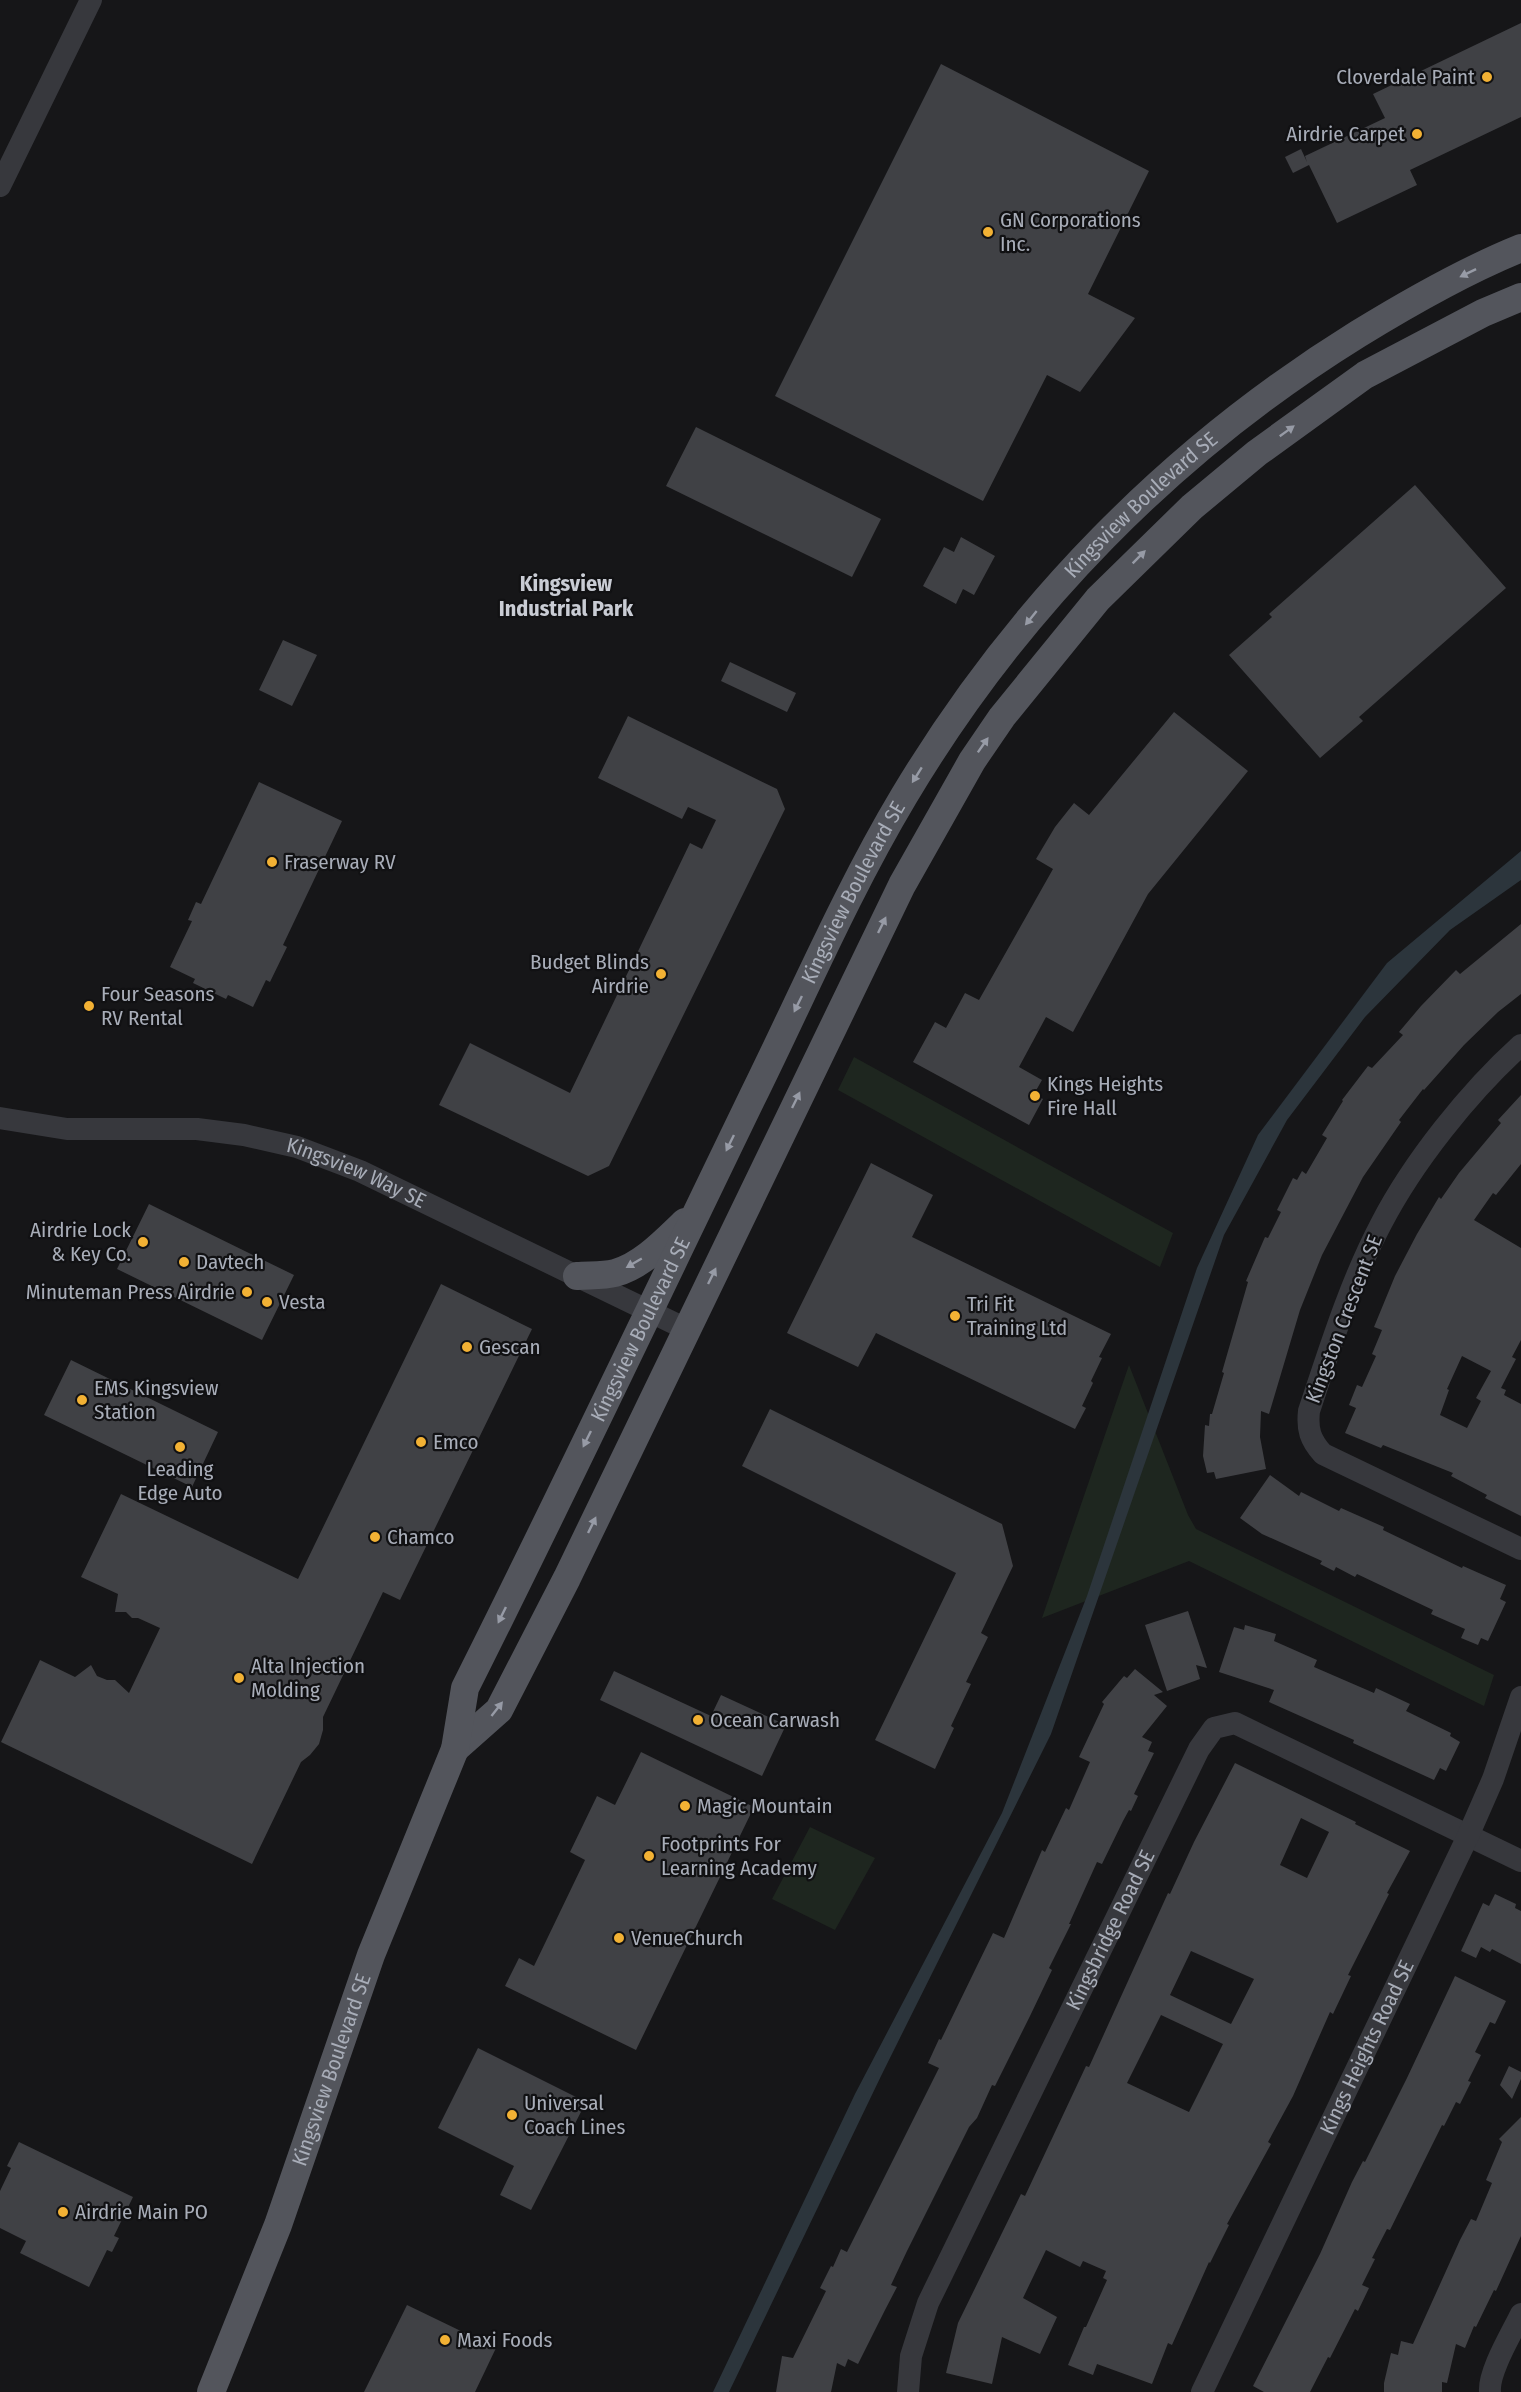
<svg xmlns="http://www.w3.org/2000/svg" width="1521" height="2392" font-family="'Fira Sans Condensed',sans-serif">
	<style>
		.green { fill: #1e261f }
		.water { fill: #2c353c }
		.building { fill: #404145; fill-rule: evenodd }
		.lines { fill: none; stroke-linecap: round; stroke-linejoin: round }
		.minor { stroke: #37383d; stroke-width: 22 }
		.major { stroke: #53555c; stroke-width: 28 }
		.oneway { fill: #979ba6 }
		.poi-dot { fill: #f2b134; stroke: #111113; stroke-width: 2 }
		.labels { text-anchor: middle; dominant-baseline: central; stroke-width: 4.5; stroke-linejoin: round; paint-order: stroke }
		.poi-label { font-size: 21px; fill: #a8adb8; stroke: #111113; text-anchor: start }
		.street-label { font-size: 21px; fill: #a8adb8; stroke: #111113 }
		.neighbourhood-label { font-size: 22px; font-weight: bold; fill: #c9ccd4; stroke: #111113 }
	</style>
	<rect width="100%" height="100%" fill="#161618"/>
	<!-- green -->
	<path class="green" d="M 854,1057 L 1173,1233 L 1160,1267 L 838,1090 Z
		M 1129,1365 L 1188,1515 L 1196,1529 L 1494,1675 L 1484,1706 L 1189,1561 L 1042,1618 Z
		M 810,1827 L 875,1858 L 835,1930 L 772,1899 Z"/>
	<!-- water -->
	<path class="water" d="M 1521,851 L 1521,880 L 1450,930 L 1365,1017 L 1287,1120 L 1224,1235 L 1051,1734 L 882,2074 L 729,2392 L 713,2392 L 855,2094 L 1002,1813 L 1087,1596 L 1197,1268 L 1258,1135 L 1387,963 Z"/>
	<!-- building -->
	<path class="building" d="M 1521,23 L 1521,117 L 1410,170 L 1417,185 L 1337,223 L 1309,165 L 1293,173 L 1285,157 L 1301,149 L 1307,162 L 1305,156 L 1385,118 L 1373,94 Z
		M 941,64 L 1149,171 L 1088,294 L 1135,318 L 1080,392 L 1047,375 L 983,501 L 775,396 Z
		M 696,427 L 881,519 L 852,577 L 666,486 Z
		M 1415,485 L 1506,588 L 1359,717 L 1363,721 L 1320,758 L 1229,655 L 1272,617 L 1269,614 Z
		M 961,537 L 995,556 L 974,595 L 963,589 L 956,604 L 923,586 L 944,547 L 954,552 Z
		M 283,640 L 317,655 L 292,706 L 259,690 Z
		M 730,662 L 796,693 L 787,712 L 721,681 Z
		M 1174,712 L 1248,771 L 1148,894 L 1073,1032 L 1046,1017 L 1019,1067 L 1042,1080 L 1034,1094 L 1043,1099 L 1029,1125 L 913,1062 L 935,1022 L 946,1028 L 965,993 L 979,1000 L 1053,869 L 1036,859 L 1055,827 L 1074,803 L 1089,815 Z
		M 628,716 L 777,789 L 785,809 L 609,1166 L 588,1176 L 439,1105 L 470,1043 L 570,1093 L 690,843 L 702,849 L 716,820 L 688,807 L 682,819 L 598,778 Z
		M 259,782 L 342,821 L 283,945 L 287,947 L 270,982 L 266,980 L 253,1007 L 228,995 L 226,999 L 193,983 L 195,979 L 170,967 L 192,921 L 188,920 L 196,902 L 201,904 Z
		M 1521,924 L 1521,994 L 1498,1012 L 1464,1045 L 1424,1090 L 1423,1089 L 1399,1120 L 1401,1122 L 1363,1177 L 1322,1255 L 1300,1310 L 1269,1414 L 1261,1411 L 1260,1437 L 1266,1469 L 1216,1479 L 1214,1472 L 1207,1473 L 1203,1456 L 1205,1425 L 1209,1426 L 1210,1414 L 1212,1414 L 1224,1373 L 1222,1372 L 1248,1282 L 1246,1281 L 1265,1237 L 1268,1238 L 1281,1212 L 1277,1210 L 1293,1178 L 1297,1180 L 1302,1171 L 1306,1174 L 1327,1138 L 1322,1135 L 1343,1101 L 1342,1100 L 1368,1066 L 1372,1068 L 1403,1035 L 1399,1032 L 1421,1006 L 1456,970 L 1460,974 Z
		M 1521,1095 L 1521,1164 L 1496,1195 L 1493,1193 L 1474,1220 L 1521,1248 L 1521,1340 L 1512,1357 L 1516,1359 L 1501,1388 L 1506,1390 L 1504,1395 L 1521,1404 L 1521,1516 L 1485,1498 L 1487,1495 L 1451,1476 L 1453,1473 L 1383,1445 L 1381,1448 L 1345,1433 L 1356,1408 L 1349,1405 L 1357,1385 L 1362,1387 L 1376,1356 L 1372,1354 L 1382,1330 L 1374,1327 L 1395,1276 L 1417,1234 L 1439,1197 L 1441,1199 L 1459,1173 L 1501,1123 L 1498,1120 ZM 1462,1356 L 1491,1371 L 1476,1398 L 1481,1401 L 1467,1428 L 1440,1415 L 1449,1390 L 1447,1389 Z
		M 871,1163 L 933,1195 L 912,1237 L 1111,1334 L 1099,1357 L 1102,1358 L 1091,1381 L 1093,1383 L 1082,1406 L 1086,1408 L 1075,1429 L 876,1333 L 858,1367 L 787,1333 Z
		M 149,1204 L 294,1275 L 262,1340 L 117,1269 Z
		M 441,1284 L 532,1329 L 400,1600 L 383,1592 L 323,1717 L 323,1730 L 319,1744 L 310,1755 L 301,1762 L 252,1864 L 1,1742 L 40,1660 L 75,1677 L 91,1665 L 97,1676 L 107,1680 L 115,1680 L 129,1693 L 160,1628 L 138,1618 L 132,1618 L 126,1612 L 115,1612 L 118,1594 L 81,1577 L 121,1494 L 298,1579 Z
		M 71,1360 L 218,1432 L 192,1487 L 44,1415 Z
		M 770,1409 L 1002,1524 L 1013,1566 L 981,1633 L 988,1637 L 966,1682 L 971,1684 L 951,1726 L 954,1728 L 935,1769 L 875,1740 L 956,1573 L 742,1466 Z
		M 1270,1475 L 1299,1496 L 1301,1492 L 1339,1511 L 1341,1508 L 1384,1527 L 1383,1530 L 1462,1568 L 1463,1566 L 1506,1585 L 1500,1599 L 1506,1602 L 1488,1641 L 1481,1638 L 1478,1645 L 1461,1638 L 1465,1629 L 1431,1614 L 1433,1610 L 1357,1574 L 1355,1577 L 1336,1567 L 1334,1571 L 1320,1564 L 1322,1561 L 1262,1534 L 1240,1518 Z
		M 1188,1611 L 1207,1668 L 1196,1665 L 1200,1679 L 1167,1691 L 1145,1625 Z
		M 1245,1625 L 1276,1634 L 1274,1641 L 1317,1660 L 1314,1667 L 1374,1693 L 1376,1688 L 1410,1704 L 1406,1711 L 1451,1733 L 1450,1736 L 1460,1742 L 1446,1771 L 1440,1768 L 1434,1780 L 1353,1743 L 1354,1740 L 1269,1702 L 1274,1690 L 1219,1672 L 1234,1627 L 1244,1630 Z
		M 1135,1669 L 1163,1692 L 1154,1695 L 1167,1706 L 1142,1737 L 1152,1742 L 1148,1751 L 1154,1753 L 1134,1794 L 1138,1796 L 1131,1811 L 1129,1810 L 1123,1821 L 1102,1864 L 1097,1862 L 1069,1924 L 1071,1924 L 1049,1968 L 1052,1970 L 1030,2016 L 995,2086 L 992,2085 L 977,2118 L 969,2127 L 907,2251 L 891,2285 L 897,2287 L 885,2310 L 858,2364 L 848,2359 L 845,2367 L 837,2363 L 831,2392 L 776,2392 L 782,2356 L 793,2358 L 826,2291 L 820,2288 L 831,2266 L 833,2267 L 841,2249 L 847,2252 L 939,2068 L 928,2063 L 939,2039 L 941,2040 L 993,1933 L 1004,1938 L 1042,1850 L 1045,1852 L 1066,1808 L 1069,1810 L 1090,1762 L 1079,1757 L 1104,1704 L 1102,1702 L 1124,1676 L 1127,1678 Z
		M 614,1671 L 711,1716 L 721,1695 L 786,1725 L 762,1776 L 600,1700 Z
		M 641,1752 L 754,1807 L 636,2050 L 505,1986 L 519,1958 L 534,1966 L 585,1860 L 570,1852 L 597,1796 L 615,1805 Z
		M 1235,1763 L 1356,1822 L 1355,1824 L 1410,1851 L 1387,1893 L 1389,1894 L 1348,1975 L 1351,1976 L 1333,2014 L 1330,2012 L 1293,2096 L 1268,2142 L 1271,2144 L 1227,2224 L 1229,2225 L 1210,2263 L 1209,2262 L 1172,2345 L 1168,2343 L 1152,2384 L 1097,2364 L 1093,2375 L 1068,2365 L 1084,2327 L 1086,2327 L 1107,2280 L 1103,2278 L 1106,2271 L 1083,2261 L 1080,2267 L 1046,2250 L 1023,2298 L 1057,2317 L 1040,2354 L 1002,2337 L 992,2384 L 946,2373 L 958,2323 L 1021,2194 L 1025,2196 L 1086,2066 L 1089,2067 L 1168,1893 L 1170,1894 L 1194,1842 ZM 1301,1818 L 1329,1832 L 1307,1878 L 1280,1865 ZM 1191,1951 L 1254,1979 L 1231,2024 L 1170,1995 ZM 1161,2015 L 1223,2044 L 1189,2112 L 1127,2083 Z
		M 1495,1894 L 1516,1904 L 1515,1908 L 1521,1911 L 1521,1964 L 1492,1949 L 1490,1952 L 1481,1947 L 1476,1958 L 1461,1951 L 1483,1903 L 1489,1906 Z
		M 1455,1976 L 1506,2001 L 1495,2024 L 1490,2022 L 1475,2052 L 1481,2055 L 1468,2081 L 1471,2082 L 1460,2104 L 1456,2102 L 1444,2126 L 1442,2125 L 1390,2230 L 1387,2229 L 1372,2258 L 1375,2259 L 1362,2285 L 1369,2288 L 1358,2311 L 1355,2309 L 1330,2358 L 1328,2357 L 1310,2392 L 1264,2392 L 1253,2386 L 1320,2254 L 1352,2182 L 1363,2161 L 1365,2162 L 1407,2078 Z
		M 478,2048 L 586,2102 L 531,2210 L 500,2195 L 514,2166 L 438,2128 Z
		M 1509,2066 L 1521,2072 L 1521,2079 L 1512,2099 L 1500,2085 Z
		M 1521,2117 L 1521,2236 L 1496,2291 L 1494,2290 L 1476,2327 L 1474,2326 L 1465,2348 L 1456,2344 L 1447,2383 L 1442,2382 L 1442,2392 L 1384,2392 L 1384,2383 L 1391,2353 L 1398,2355 L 1401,2341 L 1413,2344 L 1460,2240 L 1471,2219 L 1476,2221 L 1492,2183 L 1486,2180 L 1502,2142 L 1499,2139 Z
		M 19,2142 L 133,2197 L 114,2236 L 119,2238 L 112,2252 L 107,2250 L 89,2287 L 20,2253 L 26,2241 L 0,2228 L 0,2191 L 11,2168 L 7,2166 Z
		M 407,2305 L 496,2348 L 475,2392 L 364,2392 Z"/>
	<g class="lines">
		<!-- minor -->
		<g class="minor">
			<path d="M 0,186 L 91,0"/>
			<path d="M 1521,1045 C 1469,1092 1413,1162 1381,1224 C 1350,1283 1330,1348 1309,1411 C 1307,1429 1310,1440 1323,1454 L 1521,1549"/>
			<path id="s1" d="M 0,1118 L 67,1129 L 197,1129 L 244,1135 L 297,1147 L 360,1171 L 686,1329"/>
			<path id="s2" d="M 908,2392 L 911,2356 L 928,2303 L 1199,1749 L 1214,1728 L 1235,1723 L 1521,1861"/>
			<path id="s3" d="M 1202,2392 L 1468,1836 L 1493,1779 L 1521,1697"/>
			<path d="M 1490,2392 C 1488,2372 1512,2333 1521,2314"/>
		</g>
		<!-- major -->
		<g class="major">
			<path d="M 577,1276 C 589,1275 603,1276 615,1273 C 642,1266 666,1240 685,1222"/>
			<path d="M 455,1749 L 499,1710 L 567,1578 L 902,885 L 972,761 L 1002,717 L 1098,599 L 1192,507 L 1257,453 L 1365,375 L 1483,313 L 1521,297"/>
			<path id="s4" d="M 211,2392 L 278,2225 L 371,1955 L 455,1749 L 465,1688 C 563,1493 656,1296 751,1100 C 801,999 846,893 904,796 C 1017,607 1171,450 1358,334 C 1410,302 1464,271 1521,248"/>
		</g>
	</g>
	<!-- one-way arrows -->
	<defs><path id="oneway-solid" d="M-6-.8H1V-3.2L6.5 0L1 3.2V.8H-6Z" transform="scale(1.5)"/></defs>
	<g class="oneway">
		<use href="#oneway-solid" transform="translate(1468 273) rotate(154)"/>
		<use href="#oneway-solid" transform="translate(1287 431) rotate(-36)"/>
		<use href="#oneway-solid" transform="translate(1139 557) rotate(-45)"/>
		<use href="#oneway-solid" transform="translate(1031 618) rotate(129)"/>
		<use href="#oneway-solid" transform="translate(983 745) rotate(-55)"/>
		<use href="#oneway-solid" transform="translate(917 775) rotate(122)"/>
		<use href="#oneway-solid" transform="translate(882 925) rotate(-64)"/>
		<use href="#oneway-solid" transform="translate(798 1004) rotate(116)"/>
		<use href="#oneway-solid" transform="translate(796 1100) rotate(-64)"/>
		<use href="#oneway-solid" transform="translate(730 1143) rotate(116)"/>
		<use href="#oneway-solid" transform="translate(634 1263) rotate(150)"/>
		<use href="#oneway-solid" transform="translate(712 1276) rotate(-64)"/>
		<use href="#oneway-solid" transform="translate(587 1439) rotate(116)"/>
		<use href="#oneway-solid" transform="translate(592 1525) rotate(-64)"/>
		<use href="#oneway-solid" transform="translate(502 1615) rotate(116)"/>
		<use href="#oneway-solid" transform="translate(497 1709) rotate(-52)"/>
	</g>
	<!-- markers -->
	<g class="poi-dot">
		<circle cx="1487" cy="77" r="6"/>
		<circle cx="1417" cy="134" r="6"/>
		<circle cx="988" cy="232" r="6"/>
		<circle cx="272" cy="862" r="6"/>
		<circle cx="661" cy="974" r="6"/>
		<circle cx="89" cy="1006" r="6"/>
		<circle cx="1035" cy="1096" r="6"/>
		<circle cx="143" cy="1242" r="6"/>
		<circle cx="184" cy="1262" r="6"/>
		<circle cx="247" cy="1292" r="6"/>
		<circle cx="267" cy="1302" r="6"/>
		<circle cx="955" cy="1316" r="6"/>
		<circle cx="467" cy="1347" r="6"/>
		<circle cx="82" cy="1400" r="6"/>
		<circle cx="421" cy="1442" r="6"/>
		<circle cx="180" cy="1447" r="6"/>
		<circle cx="375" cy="1537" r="6"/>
		<circle cx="239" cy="1678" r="6"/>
		<circle cx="698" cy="1720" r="6"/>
		<circle cx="685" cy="1806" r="6"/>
		<circle cx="649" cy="1856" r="6"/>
		<circle cx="619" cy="1938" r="6"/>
		<circle cx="512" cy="2115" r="6"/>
		<circle cx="63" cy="2212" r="6"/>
		<circle cx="445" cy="2340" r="6"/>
	</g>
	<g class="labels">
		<!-- poi labels -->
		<g class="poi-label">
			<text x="1475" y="77" text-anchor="end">Cloverdale Paint</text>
			<text x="1405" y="134" text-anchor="end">Airdrie Carpet</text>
			<text x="1000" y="220">GN Corporations<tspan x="1000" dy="24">Inc.</tspan></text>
			<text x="284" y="862">Fraserway RV</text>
			<text x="649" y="962" text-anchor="end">Budget Blinds<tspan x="649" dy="24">Airdrie</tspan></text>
			<text x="101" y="994">Four Seasons<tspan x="101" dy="24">RV Rental</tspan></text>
			<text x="1047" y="1084">Kings Heights<tspan x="1047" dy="24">Fire Hall</tspan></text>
			<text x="131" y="1230" text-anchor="end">Airdrie Lock<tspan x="131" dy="24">&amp; Key Co.</tspan></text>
			<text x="196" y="1262">Davtech</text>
			<text x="235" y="1292" text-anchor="end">Minuteman Press Airdrie</text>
			<text x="279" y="1302">Vesta</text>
			<text x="967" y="1304">Tri Fit<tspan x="967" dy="24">Training Ltd</tspan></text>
			<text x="479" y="1347">Gescan</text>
			<text x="94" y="1388">EMS Kingsview<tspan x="94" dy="24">Station</tspan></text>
			<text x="433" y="1442">Emco</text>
			<text x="180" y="1469" text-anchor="middle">Leading<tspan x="180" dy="24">Edge Auto</tspan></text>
			<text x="387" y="1537">Chamco</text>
			<text x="251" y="1666">Alta Injection<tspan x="251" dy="24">Molding</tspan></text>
			<text x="710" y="1720">Ocean Carwash</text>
			<text x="697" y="1806">Magic Mountain</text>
			<text x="661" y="1844">Footprints For<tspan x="661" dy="24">Learning Academy</tspan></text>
			<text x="631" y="1938">VenueChurch</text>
			<text x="524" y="2103">Universal<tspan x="524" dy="24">Coach Lines</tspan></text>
			<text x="75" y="2212">Airdrie Main PO</text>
			<text x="457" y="2340">Maxi Foods</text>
		</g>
		<!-- street labels -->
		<g class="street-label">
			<text stroke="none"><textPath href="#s4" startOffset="2121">Kingsview Boulevard SE</textPath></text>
			<text stroke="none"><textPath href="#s4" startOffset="1635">Kingsview Boulevard SE</textPath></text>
			<text stroke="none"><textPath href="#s1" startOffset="364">Kingsview Way SE</textPath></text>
			<text transform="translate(1344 1319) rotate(-69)">Kingston Crescent SE</text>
			<text stroke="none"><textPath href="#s4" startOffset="1149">Kingsview Boulevard SE</textPath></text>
			<text stroke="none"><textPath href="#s2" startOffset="507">Kingsbridge Road SE</textPath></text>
			<text stroke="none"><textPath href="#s3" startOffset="382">Kings Heights Road SE</textPath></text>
			<text stroke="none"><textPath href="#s4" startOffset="344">Kingsview Boulevard SE</textPath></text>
		</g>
		<!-- neighbourhood labels -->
		<g class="neighbourhood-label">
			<text x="566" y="583">Kingsview<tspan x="566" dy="25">Industrial Park</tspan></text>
		</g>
	</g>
</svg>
